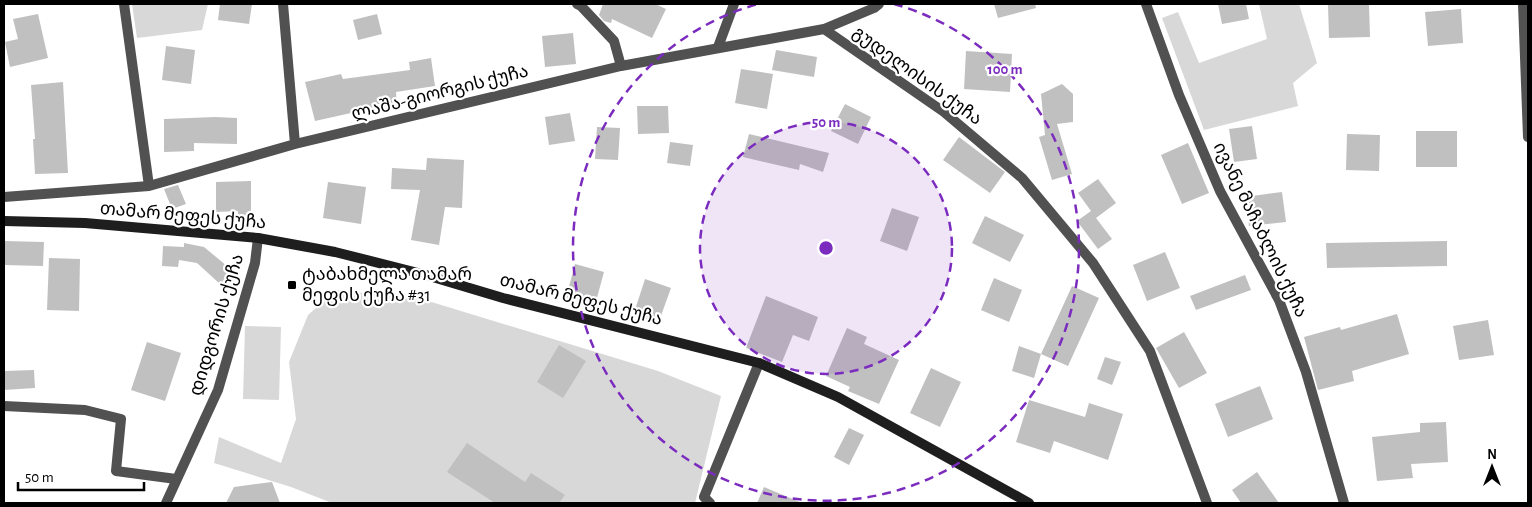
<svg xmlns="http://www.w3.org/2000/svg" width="1532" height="507" font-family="'Alegreya Sans','Noto Sans Georgian',sans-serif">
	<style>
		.green { fill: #d8d8d8 }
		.building { fill: #c0c0c0 }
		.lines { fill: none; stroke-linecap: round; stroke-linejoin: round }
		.street { stroke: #515151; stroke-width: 10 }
		.secondary { stroke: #1e1e1e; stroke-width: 10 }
		.ring { fill: none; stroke: #7b2cbf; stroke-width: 2.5; stroke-dasharray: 9 6 }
		.poi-dot { fill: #000; stroke: #fff; stroke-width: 2 }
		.labels { text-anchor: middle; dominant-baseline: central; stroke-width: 4.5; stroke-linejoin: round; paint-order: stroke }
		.street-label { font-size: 18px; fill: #000; stroke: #fff }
		.poi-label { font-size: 18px; fill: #000; stroke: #fff; text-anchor: start }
		.centre { fill: #7b2cbf; stroke: #fff; stroke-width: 2.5 }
		.ring-label { font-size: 15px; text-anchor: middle; font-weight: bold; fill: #7b2cbf; stroke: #fff; stroke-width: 4.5; stroke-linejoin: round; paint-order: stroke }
	</style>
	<rect width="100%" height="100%" fill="#fff"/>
	<!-- green -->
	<path class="green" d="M 132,4 L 208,4 L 202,30 L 137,38 Z
		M 1259,4 L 1299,4 L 1317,63 L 1293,83 L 1298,106 L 1204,130 L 1162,18 L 1178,12 L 1199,63 L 1267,39 Z
		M 337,290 L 425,300 L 658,371 L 721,396 L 695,503 L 332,503 L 291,487 L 214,463 L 219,437 L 281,463 L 296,419 L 289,362 L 308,315 Z
		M 245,326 L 281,327 L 279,400 L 243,399 Z"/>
	<!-- building -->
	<path class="building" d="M 220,4 L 252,4 L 249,24 L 218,20 Z
		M 603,4 L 655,4 L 666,9 L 652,38 L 612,19 L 611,23 L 604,21 L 599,15 Z
		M 994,4 L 1035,4 L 1036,8 L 998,18 Z
		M 1218,4 L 1246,4 L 1249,19 L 1222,24 Z
		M 1328,4 L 1369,4 L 1370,37 L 1329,38 Z
		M 1461,9 L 1463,43 L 1428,46 L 1425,12 Z
		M 38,14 L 48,58 L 10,67 L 5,42 L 18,39 L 13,19 Z
		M 377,14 L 382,34 L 358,40 L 353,20 Z
		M 573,33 L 576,64 L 545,67 L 542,36 Z
		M 166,46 L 195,50 L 191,84 L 162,80 Z
		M 776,50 L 817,57 L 814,77 L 772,70 Z
		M 966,51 L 1012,54 L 1010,92 L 964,89 Z
		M 431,58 L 435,86 L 396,92 L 397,106 L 378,104 L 378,107 L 315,121 L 305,82 L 341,74 L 343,79 L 410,70 L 409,62 Z
		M 741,69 L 773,74 L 767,109 L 735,103 Z
		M 63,82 L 68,173 L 35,174 L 33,139 L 35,139 L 31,85 Z
		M 1062,84 L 1073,94 L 1073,122 L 1057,124 L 1072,174 L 1052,180 L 1039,137 L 1045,135 L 1041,94 Z
		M 845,104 L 871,117 L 858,144 L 831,131 Z
		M 637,106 L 668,106 L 669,133 L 638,134 Z
		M 570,113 L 575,141 L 549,145 L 545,117 Z
		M 215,117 L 237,118 L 237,144 L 194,143 L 194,151 L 164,152 L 164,119 Z
		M 1252,126 L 1257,159 L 1234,162 L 1229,129 Z
		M 597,127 L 620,128 L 618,160 L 595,159 Z
		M 1416,131 L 1457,131 L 1457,167 L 1416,167 Z
		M 749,134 L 829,153 L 823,172 L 800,164 L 799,170 L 743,157 Z
		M 1347,134 L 1380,135 L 1379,171 L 1346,170 Z
		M 959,137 L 1005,172 L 990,193 L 943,160 Z
		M 670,142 L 693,145 L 690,166 L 667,163 Z
		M 1188,143 L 1209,193 L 1182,204 L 1161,155 Z
		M 427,158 L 464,160 L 462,208 L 445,207 L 439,245 L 411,240 L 420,190 L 391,189 L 392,168 L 426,170 Z
		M 1098,179 L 1116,203 L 1096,218 L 1112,239 L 1098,249 L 1077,221 L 1091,211 L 1078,193 Z
		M 251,181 L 251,220 L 238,220 L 238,211 L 216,212 L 216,182 Z
		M 328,182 L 366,187 L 361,224 L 323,218 Z
		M 178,185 L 186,204 L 172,209 L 164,189 Z
		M 1282,192 L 1286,222 L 1249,226 L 1245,197 Z
		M 892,208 L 919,217 L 907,251 L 880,241 Z
		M 985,216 L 1024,235 L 1010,262 L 972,243 Z
		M 4,241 L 44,242 L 43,266 L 4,265 Z
		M 1447,241 L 1447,266 L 1327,268 L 1326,243 Z
		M 184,243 L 204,247 L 233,271 L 220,284 L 197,263 L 179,260 L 178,267 L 162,266 L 163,246 L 184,247 Z
		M 1165,252 L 1180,288 L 1147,301 L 1133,265 Z
		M 49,258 L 80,259 L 79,311 L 47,310 Z
		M 575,264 L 604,272 L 595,305 L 566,298 Z
		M 1245,275 L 1251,290 L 1196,310 L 1190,296 Z
		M 994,278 L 1022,290 L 1009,322 L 981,310 Z
		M 645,279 L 671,288 L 658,324 L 633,316 Z
		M 1072,286 L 1099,298 L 1068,366 L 1041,354 Z
		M 766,296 L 818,317 L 809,341 L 793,335 L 782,362 L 746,348 Z
		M 1397,314 L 1409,354 L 1352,371 L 1354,381 L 1318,390 L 1304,337 L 1340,327 L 1341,330 Z
		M 1488,320 L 1494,355 L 1459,360 L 1453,326 Z
		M 847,328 L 867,337 L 864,344 L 899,360 L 879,404 L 848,391 L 850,387 L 826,376 Z
		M 1184,332 L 1207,373 L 1179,388 L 1156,348 Z
		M 147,342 L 181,353 L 165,401 L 131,390 Z
		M 559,345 L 586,361 L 563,398 L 537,382 Z
		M 1019,346 L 1041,354 L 1034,378 L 1012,371 Z
		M 1105,357 L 1121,362 L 1112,385 L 1097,379 Z
		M 931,368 L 961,382 L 940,427 L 910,413 Z
		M 34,370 L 35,388 L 4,390 L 4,371 Z
		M 1260,386 L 1273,419 L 1228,437 L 1215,404 Z
		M 1029,400 L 1085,417 L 1089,403 L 1123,414 L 1108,460 L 1054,441 L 1050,453 L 1016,442 Z
		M 1446,422 L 1448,462 L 1411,464 L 1413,478 L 1377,481 L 1372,437 L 1420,432 L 1420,423 Z
		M 849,428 L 864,435 L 849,465 L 834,457 Z
		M 467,443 L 525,482 L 531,473 L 565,495 L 559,503 L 495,503 L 447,472 Z
		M 1257,472 L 1279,503 L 1241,503 L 1232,490 Z
		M 272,482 L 280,503 L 226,503 L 234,487 Z
		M 764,487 L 802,503 L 757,503 Z"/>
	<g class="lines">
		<!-- street -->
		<path class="street" d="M 124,4 L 149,186
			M 283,4 L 295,144
			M 577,4 L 581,6 L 614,41 L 621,66
			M 1146,4 L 1179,95 L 1220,191 L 1279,300 L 1306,372 L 1344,503
			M 1523,4 L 1528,137
			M 824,29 L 944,112 L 1022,178 L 1093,263 L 1150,351 L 1207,503
			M 718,47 L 734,4
			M 4,197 L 149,186 L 295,144 L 621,66 L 824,29 L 874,8 L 879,4
			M 4,406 L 85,410 L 121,419 L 116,471 L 176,479
			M 166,503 L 218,390 L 255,263 L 258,238
			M 710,503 L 704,497 L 759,363"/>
		<!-- secondary -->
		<path class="secondary" d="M 4,221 L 85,223 L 258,238 L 335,252 L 426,275 L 503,298 L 759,363 L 838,397 L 1029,503"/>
	</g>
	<!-- distance rings -->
	<circle cx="826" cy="248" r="126" fill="#7b2cbf" fill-opacity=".12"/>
	<g class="ring">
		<circle cx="826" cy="248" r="126"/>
		<path d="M894 4A253 253 0 1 1 758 4"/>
	</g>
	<!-- markers -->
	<rect class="poi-dot" x="287" y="280" width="10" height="10" rx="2.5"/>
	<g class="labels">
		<!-- street labels -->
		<g class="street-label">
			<text transform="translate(917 76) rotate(36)">გუდელისის ქუჩა</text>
			<text transform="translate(440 93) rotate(-14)">ლაშა-გიორგის ქუჩა</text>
			<text transform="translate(183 216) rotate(5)">თამარ მეფეს ქუჩა</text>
			<text transform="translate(1260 230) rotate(64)">ივანე მაჩაბლის ქუჩა</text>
			<text transform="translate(581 300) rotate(14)">თამარ მეფეს ქუჩა</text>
			<text transform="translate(217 325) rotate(-73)">დიდგორის ქუჩა</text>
		</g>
		<!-- poi labels -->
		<g class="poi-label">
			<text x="302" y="275">ტაბახმელა თამარ<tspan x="302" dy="21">მეფის ქუჩა #31</tspan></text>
		</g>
	</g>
	<circle cx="826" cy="248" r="8" class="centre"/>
	<g class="ring-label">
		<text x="1005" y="74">100 m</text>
		<text x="826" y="127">50 m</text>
	</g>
	<!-- border -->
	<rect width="1532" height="507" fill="none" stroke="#000000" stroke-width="10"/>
	<!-- north arrow -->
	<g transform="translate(1492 467)" stroke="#ffffff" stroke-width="4" paint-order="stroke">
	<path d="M0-4L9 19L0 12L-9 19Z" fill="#000000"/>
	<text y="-8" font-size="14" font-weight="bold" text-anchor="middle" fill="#000000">N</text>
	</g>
	<!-- scale -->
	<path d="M18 482v8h126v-8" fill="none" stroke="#000000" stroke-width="2.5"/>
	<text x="25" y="482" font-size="15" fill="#000000" stroke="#ffffff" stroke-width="4" paint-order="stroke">50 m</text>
</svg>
